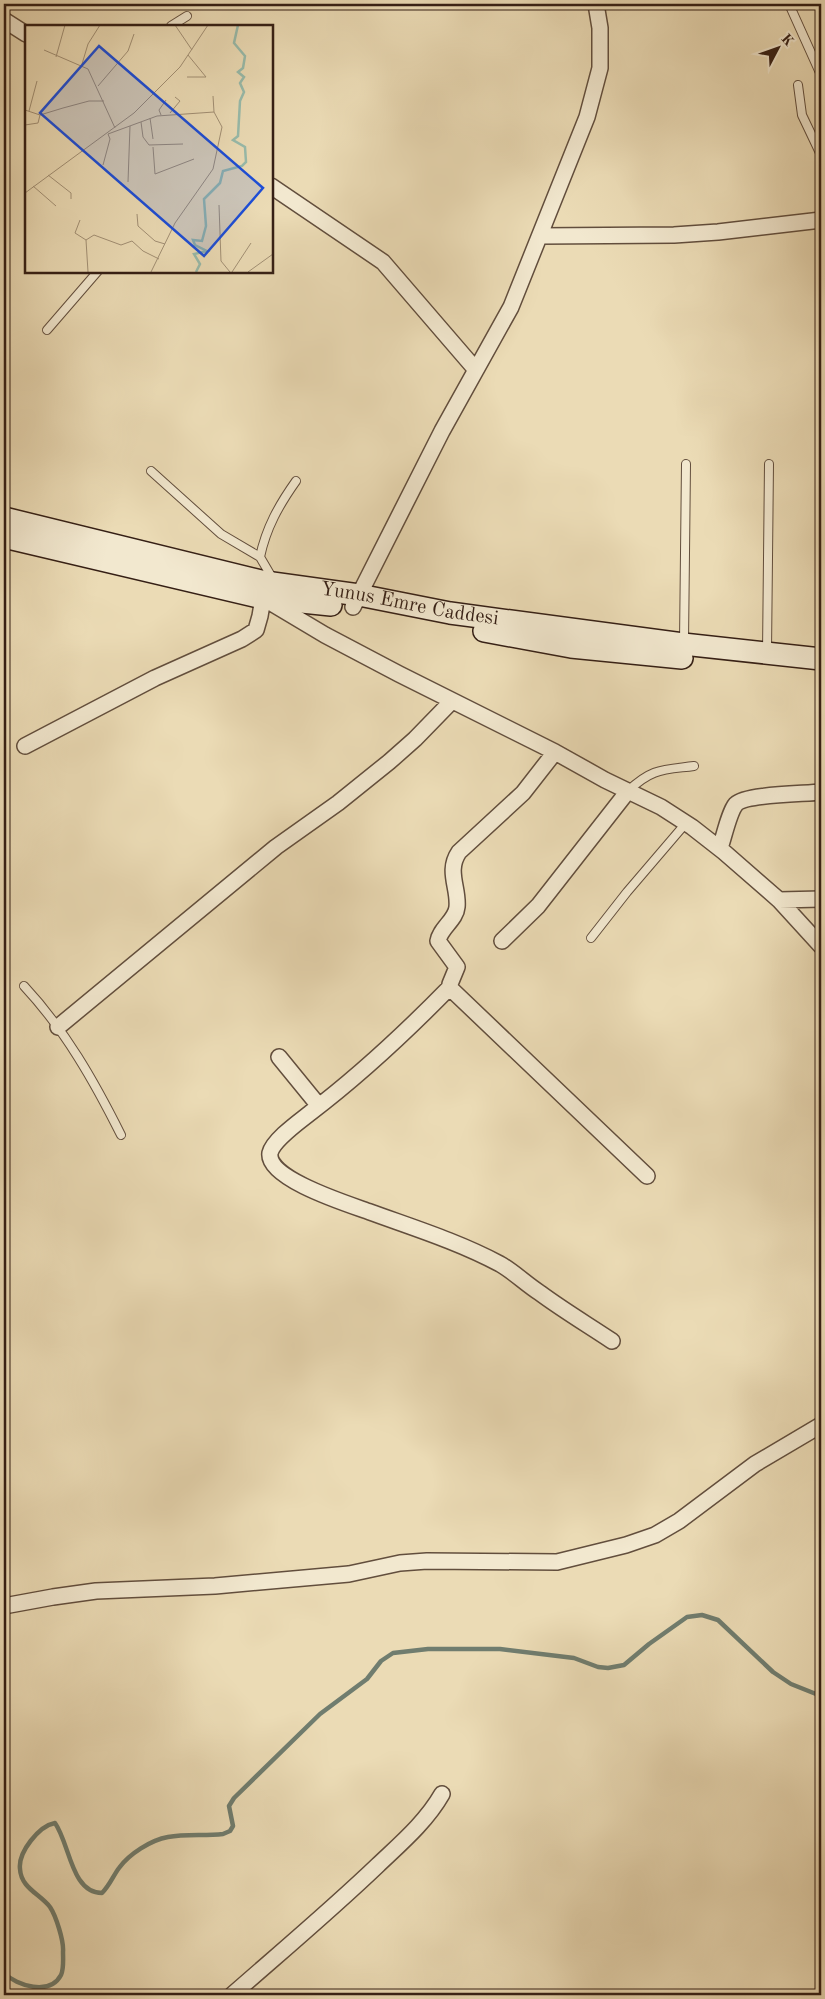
<svg xmlns="http://www.w3.org/2000/svg" width="825" height="1999" font-family="'Old Standard TT',serif">
	<style>
		.lines { fill: none; stroke-linecap: round; stroke-linejoin: round }
		.stream { stroke: #707d6f; stroke-width: 4.5 }
		.lane-casing { stroke: #624e3d; stroke-width: 10 }
		.street-casing { stroke: #624e3d; stroke-width: 18 }
		.secondary-casing { stroke: #351f15; stroke-width: 24 }
		.lane { stroke: #f2e8cf; stroke-width: 8 }
		.street { stroke: #f2e8cf; stroke-width: 15 }
		.secondary { stroke: #f2e8cf; stroke-width: 21 }
		.labels { text-anchor: middle; dominant-baseline: central; stroke-width: 4; stroke-linejoin: round; paint-order: stroke }
		.street-label { font-size: 20px; fill: #351f15; stroke: #f2e8cf }
		.inset-river { fill: none; stroke: #98bbab; stroke-width: 2.5 }
		.inset-road { fill: none; stroke: #a29075; stroke-width: 1 }
		.view { fill: #1d4ed8; fill-opacity: 0.15; stroke: #1d4ed8; stroke-width: 2.5 }
		.inset-edge { fill: none; stroke: #351f15; stroke-width: 2.5 }
	</style>
	<rect width="100%" height="100%" fill="#ebdbb5"/>
	<filter id="stains"><feTurbulence type="fractalNoise" baseFrequency=".004" numOctaves="4"/><feColorMatrix values="0 0 0 0 .2 0 0 0 0 .09 0 0 0 0 .02 0 0 0 .5 -.17"/></filter>
	<radialGradient id="worn" r=".72"><stop offset=".6" stop-color="#630" stop-opacity="0"/><stop offset="1" stop-color="#630" stop-opacity=".3"/></radialGradient>
	<g class="lines">
		<!-- stream -->
		<path class="stream" d="M 4,1973 C 17,1986 50,1996 61,1975 C 64,1969 63,1958 63,1952 C 64,1941 56,1916 50,1907 C 40,1894 21,1888 20,1869 C 18,1852 39,1826 55,1823 C 70,1844 71,1893 102,1893 C 110,1885 113,1876 119,1868 C 129,1854 151,1840 168,1837 C 186,1834 205,1836 223,1834 L 230,1831 L 233,1826 L 229,1806 L 234,1798 L 320,1714 L 367,1679 L 381,1661 L 393,1653 L 428,1649 L 500,1649 L 574,1658 L 598,1667 L 608,1668 L 624,1665 L 649,1644 L 687,1617 L 702,1615 L 718,1620 L 773,1672 L 791,1684 L 821,1696"/>
		<!-- lane casing -->
		<g class="lane-casing">
			<path id="lane" d="M 789,4 L 821,75
				M 171,26 L 187,16
				M 798,85 L 802,115 L 821,155
				M 47,330 L 98,271
				M 151,471 L 221,534 L 260,557 L 274,581
				M 260,557 C 266,528 279,505 296,481
				M 684,642 L 686,464
				M 767,652 L 769,464
				M 628,791 C 652,768 663,770 694,766
				M 591,938 L 627,892 L 686,823
				M 24,986 C 65,1030 94,1081 121,1135"/>
		</g>
		<!-- street casing -->
		<g class="street-casing">
			<path id="street" d="M 4,20 L 26,34
				M 271,186 L 383,262 L 476,370
				M 540,236 L 674,235 L 718,232 L 821,220
				M 353,607 L 442,431 L 511,307 L 587,117 L 600,68 L 600,28 L 596,4
				M 25,746 L 155,678 L 242,639 L 256,630 L 260,616 L 263,598 L 325,635 L 399,674 L 555,752 L 605,780 L 661,807 L 692,827 L 724,852 L 779,900 L 821,946
				M 555,752 L 523,793 L 459,852 C 446,871 459,888 457,907 C 456,920 440,928 438,941 L 457,967 L 450,984 L 451,989 L 647,1176
				M 720,848 C 724,837 729,812 736,804 C 746,794 805,794 821,792
				M 779,900 L 821,899
				M 502,941 L 538,906 L 628,791
				M 450,987 C 406,1032 360,1075 310,1113 C 300,1121 273,1140 270,1153 C 266,1179 351,1205 370,1212 C 414,1228 459,1242 500,1264 C 514,1272 526,1284 540,1293 C 563,1310 588,1325 612,1341
				M 58,1027 L 276,847 L 338,803 L 389,762 L 415,739 L 452,701
				M 279,1057 L 319,1106
				M 4,1606 L 53,1597 L 96,1591 L 215,1586 L 349,1574 L 400,1563 L 427,1561 L 557,1562 L 626,1545 L 655,1535 L 679,1521 L 755,1464 L 821,1425
				M 232,1995 C 281,1952 331,1910 378,1865 C 400,1844 426,1822 442,1794"/>
		</g>
		<!-- secondary casing -->
		<g class="secondary-casing">
			<g id="secondary">
				<path id="s1" d="M 4,518 L 265,582 L 359,595 L 450,613 L 683,644 L 821,659"/>
				<path d="M 4,537 L 263,598 L 331,605"/>
				<path d="M 484,631 L 571,647 L 682,658"/>
			</g>
		</g>
		<!-- lane -->
		<use href="#lane" class="lane"/>
		<!-- street -->
		<use href="#street" class="street"/>
		<!-- secondary -->
		<use href="#secondary" class="secondary"/>
	</g>
	<g class="labels">
		<!-- street labels -->
		<g class="street-label">
			<text stroke="none"><textPath href="#s1" startOffset="415">Yunus Emre Caddesi</textPath></text>
		</g>
	</g>
	<!-- overview -->
	<g transform="translate(25 25)">
		<rect width="248" height="248" fill="#ebdbb5"/>
		<path class="inset-river" d="M 171,247 L 175,239 L 169,229 L 182,226 L 170,220 L 168,215 L 177,216 L 181,201 L 179,174 L 195,158 L 198,146 L 217,141 L 221,137 L 220,122 L 208,115 L 213,111 L 215,76 L 219,67 L 215,58 L 219,52 L 213,47 L 218,43 L 220,31 L 209,18 L 213,0"/>
		<path class="inset-road" d="M 150,0 L 167,25M 19,25 L 63,44 L 90,103M 31,32 L 40,0M 57,39 L 63,19 L 75,0M 162,52 L 181,52 L 163,30M 73,61 L 103,26 L 109,9M 0,85 L 15,90M 4,86 L 12,56M 145,88 L 155,76 L 150,72M 136,90 L 134,85 L 141,75M 125,93 L 128,114M 116,97 L 118,112 L 124,120 L 158,119M 0,100 L 13,98 L 15,90 L 38,83 L 64,76 L 79,76M 128,122 L 130,149 L 169,134M 78,140 L 85,114 L 83,109 L 132,91 L 189,87M 23,150 L 46,168 L 46,174M 103,157 L 105,101M 8,161 L 31,181M 0,168 L 109,88 L 155,42 L 183,0M 194,180 L 196,236 L 205,247M 112,189 L 113,201 L 130,216 L 140,219M 55,195 L 50,208 L 61,215 L 63,247M 61,215 L 69,210 L 96,220 L 107,216 L 118,226 L 134,234M 126,247 L 150,198 L 188,144 L 197,102 L 189,87 L 188,71M 207,247 L 226,218M 223,247 L 248,229"/>
		<path class="view" d="M 74,21 L 238,163 L 179,231 L 15,88 Z"/>
		<rect width="248" height="248" class="inset-edge"/>
	</g>
	<!-- margin -->
	<rect width="825" height="1999" fill="none" stroke="#ebdbb5" stroke-width="20"/>
	<rect x="5" y="5" width="815" height="1989" fill="none" stroke="#351f15" stroke-width="2.5"/>
	<rect x="10" y="10" width="805" height="1979" fill="none" stroke="#351f15"/>
	<!-- north arrow -->
	<g transform="translate(778 48) rotate(49)" stroke="#f2e8cf" stroke-width="4" paint-order="stroke">
	<path d="M0-4L9 19L0 12L-9 19Z" fill="#351f15"/>
	<text y="-8" font-size="14" font-weight="bold" text-anchor="middle" fill="#351f15">K</text>
	</g>
	<rect width="100%" height="100%" filter="url(#stains)"/>
	<rect width="100%" height="100%" fill="url(#worn)"/>
</svg>
